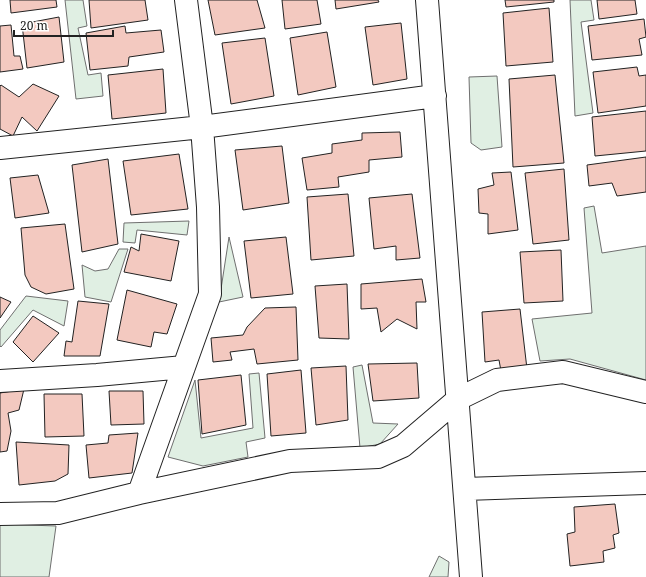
<svg xmlns="http://www.w3.org/2000/svg" width="646" height="577" font-family="'Noto Serif',serif">
	<style>
		.green { fill: #e0efe3; stroke: #6f6f6f }
		.building { fill: #f3c9c0; stroke: #222 }
		.lines { fill: none; stroke-linecap: round; stroke-linejoin: round }
		.minor-casing { stroke: #222; stroke-width: 24 }
		.minor { stroke: #fff; stroke-width: 22 }
	</style>
	<rect width="100%" height="100%" fill="#fff"/>
	<!-- green -->
	<path class="green" d="M 65,0 L 83,0 L 87,26 L 78,28 L 88,75 L 101,73 L 103,96 L 76,99 Z
		M 570,0 L 591,0 L 594,20 L 581,22 L 593,113 L 575,116 Z
		M 497,76 L 502,147 L 481,150 L 471,143 L 469,77 Z
		M 594,206 L 602,253 L 646,246 L 646,380 L 570,359 L 540,361 L 532,319 L 592,313 L 584,208 Z
		M 189,221 L 187,235 L 137,230 L 135,243 L 123,242 L 124,223 Z
		M 229,237 L 243,297 L 219,302 Z
		M 119,249 L 128,249 L 111,302 L 85,297 L 82,265 L 95,271 L 108,269 Z
		M 26,296 L 68,301 L 64,326 L 33,310 L 1,347 L 0,346 L 0,330 Z
		M 362,365 L 373,423 L 398,424 L 380,444 L 360,448 L 353,367 Z
		M 259,373 L 265,438 L 246,442 L 248,457 L 203,466 L 168,457 L 195,380 L 201,438 L 253,428 L 249,374 Z
		M 0,524 L 56,526 L 49,577 L 0,577 Z
		M 439,556 L 449,562 L 448,577 L 429,577 Z"/>
	<!-- building -->
	<path class="building" d="M 10,0 L 56,0 L 57,7 L 11,13 Z
		M 89,0 L 145,0 L 148,20 L 91,28 Z
		M 208,0 L 257,0 L 265,28 L 215,35 Z
		M 282,0 L 317,0 L 321,24 L 285,29 Z
		M 335,0 L 378,0 L 379,2 L 336,9 Z
		M 505,0 L 554,0 L 554,2 L 506,7 Z
		M 597,0 L 635,0 L 637,14 L 599,19 Z
		M 549,8 L 553,62 L 506,66 L 503,13 Z
		M 59,17 L 64,62 L 27,68 L 22,24 Z
		M 644,19 L 646,37 L 639,39 L 642,55 L 592,60 L 588,26 Z
		M 401,23 L 407,79 L 373,85 L 365,27 Z
		M 11,25 L 14,56 L 20,56 L 23,69 L 0,72 L 0,26 Z
		M 125,26 L 126,33 L 161,30 L 164,52 L 129,57 L 128,66 L 90,70 L 86,33 Z
		M 327,32 L 336,87 L 298,95 L 290,38 Z
		M 265,38 L 274,96 L 231,104 L 222,43 Z
		M 637,67 L 639,76 L 646,75 L 646,106 L 598,113 L 593,72 Z
		M 163,69 L 166,113 L 112,119 L 108,75 Z
		M 555,75 L 564,163 L 513,167 L 509,79 Z
		M 33,84 L 59,96 L 37,131 L 22,117 L 13,136 L 0,129 L 0,86 L 1,85 L 19,97 Z
		M 646,111 L 646,151 L 595,156 L 592,117 Z
		M 400,132 L 402,157 L 369,160 L 369,172 L 338,177 L 339,187 L 307,190 L 302,158 L 332,153 L 332,144 L 362,140 L 362,133 Z
		M 282,146 L 289,203 L 243,210 L 235,150 Z
		M 179,154 L 188,209 L 131,215 L 123,161 Z
		M 646,157 L 646,192 L 617,196 L 612,183 L 589,186 L 587,165 Z
		M 108,159 L 118,244 L 82,252 L 72,165 Z
		M 564,169 L 569,240 L 533,244 L 525,173 Z
		M 511,172 L 518,230 L 488,234 L 488,214 L 479,213 L 478,189 L 494,185 L 492,173 Z
		M 38,175 L 49,213 L 15,218 L 10,178 Z
		M 348,194 L 354,256 L 311,260 L 307,197 Z
		M 412,194 L 420,258 L 396,260 L 396,246 L 374,249 L 369,198 Z
		M 65,224 L 74,289 L 46,294 L 31,287 L 25,275 L 21,228 Z
		M 141,234 L 179,241 L 171,281 L 124,272 L 131,247 L 139,251 Z
		M 286,237 L 293,294 L 251,298 L 244,241 Z
		M 561,250 L 563,301 L 524,303 L 520,252 Z
		M 422,279 L 426,302 L 416,302 L 417,329 L 397,319 L 381,332 L 377,308 L 361,309 L 361,284 Z
		M 347,284 L 349,339 L 319,338 L 315,286 Z
		M 127,290 L 177,304 L 167,334 L 154,332 L 151,347 L 117,340 Z
		M 0,297 L 11,302 L 0,318 Z
		M 78,301 L 109,304 L 100,356 L 64,356 L 66,341 L 72,342 Z
		M 296,307 L 298,360 L 257,364 L 254,349 L 230,352 L 232,360 L 213,362 L 211,338 L 243,335 L 247,327 L 265,308 Z
		M 520,309 L 527,369 L 501,371 L 499,360 L 485,362 L 482,312 Z
		M 33,316 L 59,333 L 33,362 L 13,342 Z
		M 417,363 L 419,398 L 373,401 L 368,364 Z
		M 346,366 L 348,420 L 316,425 L 311,368 Z
		M 301,370 L 306,433 L 271,436 L 267,374 Z
		M 241,375 L 246,425 L 202,434 L 198,380 Z
		M 24,389 L 19,410 L 8,413 L 11,431 L 7,451 L 0,452 L 0,393 Z
		M 109,391 L 143,391 L 144,424 L 111,425 Z
		M 44,394 L 82,394 L 84,436 L 45,437 Z
		M 138,433 L 132,473 L 89,478 L 86,445 L 108,443 L 109,435 Z
		M 16,442 L 69,445 L 68,474 L 55,481 L 19,485 Z
		M 615,504 L 619,533 L 613,535 L 615,548 L 603,551 L 604,562 L 570,566 L 567,534 L 575,532 L 574,507 Z"/>
	<g class="lines">
		<!-- minor casing -->
		<g class="minor-casing">
			<path id="minor" d="M 427,0 L 471,577
				M 0,148 L 202,127 L 435,96
				M 0,381 L 97,375 L 184,367
				M 465,489 L 646,483
				M 139,493 L 210,294 L 208,207 L 202,127 L 186,0
				M 0,514 L 58,513 L 139,493 L 290,461 L 378,457 L 403,446 L 458,399 L 497,380 L 563,372 L 646,392"/>
		</g>
		<!-- minor -->
		<use href="#minor" class="minor"/>
	</g>
	<!-- scale -->
	<path d="M14 30v6h99v-6" fill="none" stroke="#222222" stroke-width="2"/>
	<text x="20" y="30" font-size="12" fill="#222222" stroke="#ffffff" stroke-width="3" paint-order="stroke">20 m</text>
</svg>
